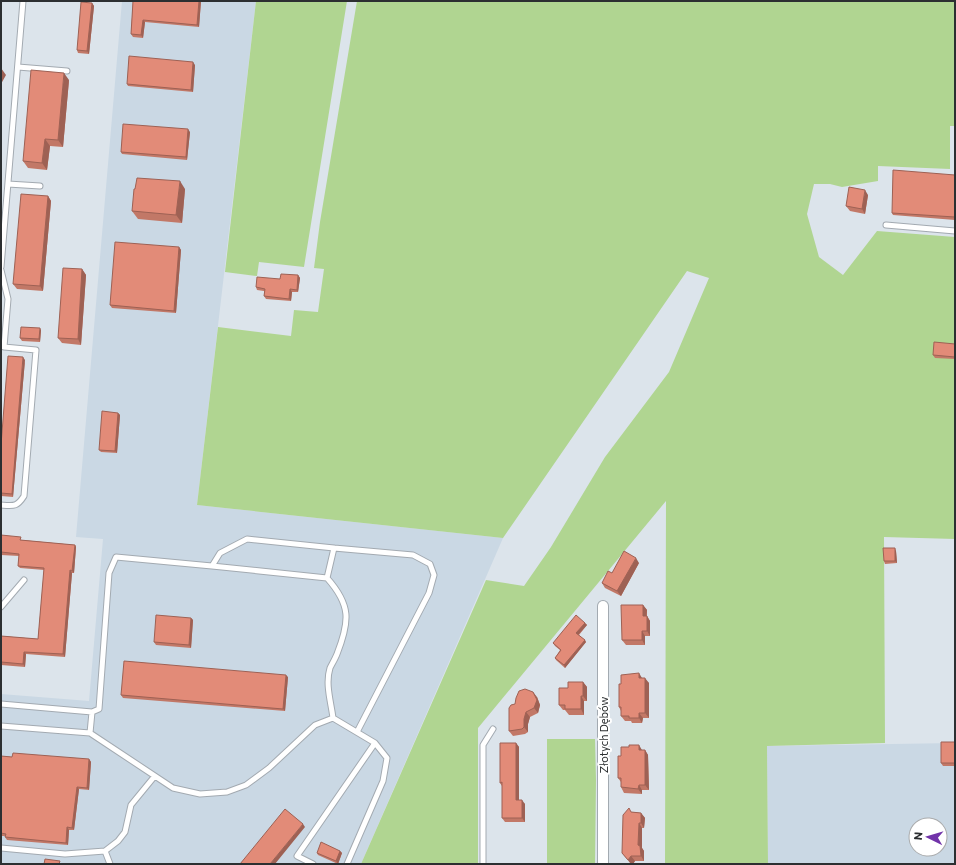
<svg xmlns="http://www.w3.org/2000/svg" width="956" height="865" font-family="Commissioner,sans-serif">
	<style>
		.built { fill: #cad8e4; fill-rule: evenodd }
		.green { fill: #b0d591 }
		.lines { fill: none; stroke-linecap: round; stroke-linejoin: round }
		.lane-casing { stroke: #a3aab1; stroke-width: 7 }
		.street-casing { stroke: #a3aab1; stroke-width: 12 }
		.lane { stroke: #fff; stroke-width: 5 }
		.street { stroke: #fff; stroke-width: 10 }
		.wall { fill: #c27867 }
		.shaded-wall { fill: #9e6154 }
		.building { fill: #e28b78; stroke: #9e6154 }
		.labels { text-anchor: middle; dominant-baseline: central; stroke-width: 4; stroke-linejoin: round; paint-order: stroke }
		.street-label { font-size: 11px; fill: #2c2f31; stroke: #fff }
	</style>
	<rect width="100%" height="100%" fill="#dce4eb"/>
	<!-- built -->
	<path class="built" d="M 122,1 L 256,1 L 197,505 L 503,538 L 361,864 L 1,864 L 1,694 L 89,701 L 103,539 L 76,537 Z
		M 955,743 L 955,864 L 768,864 L 767,746 ZM 916,825 L 940,825 L 940,849 L 916,849 Z"/>
	<!-- green -->
	<path class="green" d="M 256,1 L 347,1 L 304,267 L 259,262 L 257,276 L 225,272 Z
		M 357,1 L 955,1 L 955,126 L 950,126 L 950,169 L 878,166 L 878,181 L 842,187 L 830,184 L 814,184 L 807,214 L 819,257 L 843,275 L 877,231 L 955,237 L 955,539 L 884,537 L 885,743 L 767,746 L 768,864 L 665,864 L 666,501 L 478,728 L 478,864 L 361,864 L 486,580 L 524,586 L 551,547 L 605,457 L 669,372 L 709,278 L 687,271 L 503,538 L 197,505 L 218,327 L 291,336 L 294,310 L 318,312 L 324,269 L 314,268 L 320,222 Z
		M 547,739 L 595,739 L 596,780 L 595,864 L 547,864 Z"/>
	<g class="lines">
		<!-- lane casing -->
		<g class="lane-casing">
			<path id="lane" d="M 18,67 L 67,71
				M 8,184 L 40,186
				M 886,225 L 955,231
				M 1,267 L 23,1
				M 1,270 L 8,299 L 4,347 L 36,350 L 24,496 C 17,507 14,506 1,505
				M 212,566 L 327,578 C 351,605 350,621 337,654 C 335,659 332,664 330,668 C 325,684 331,702 333,718
				M 327,578 L 334,548
				M 1,607 L 24,580
				M 1,704 L 92,712 L 90,733 L 173,788 L 200,794 L 227,792 L 246,785 L 269,768 L 315,725 L 333,718
				M 92,712 L 99,709 L 109,573 L 116,557 L 212,566 L 220,553 L 247,539 L 334,548 L 413,555 L 430,564 L 434,575 L 429,593 L 357,732
				M 1,726 L 90,733
				M 1,848 L 65,854 L 105,851
				M 110,864 L 105,851 L 118,841 L 125,832 L 131,805 L 154,777
				M 313,864 L 297,856 L 375,743 L 333,718
				M 347,864 L 383,781 L 387,758 L 375,743
				M 483,864 L 483,745 L 493,729"/>
		</g>
		<!-- street casing -->
		<g class="street-casing">
			<path id="street" d="M 603,606 L 603,864"/>
		</g>
		<!-- lane -->
		<use href="#lane" class="lane"/>
		<!-- street -->
		<use href="#street" class="street"/>
	</g>
	<!-- wall -->
	<path class="wall" d="M 133,1 L 201,1 L 199,27 L 145,22 L 143,38 L 133,37 L 131,34 Z
		M 92,3 L 94,6 L 89,54 L 78,53 L 77,50 Z
		M 195,65 L 193,92 L 128,86 L 127,84 Z
		M 69,80 L 63,147 L 50,146 L 47,170 L 28,168 L 23,161 Z
		M 190,132 L 187,160 L 122,154 L 121,152 Z
		M 955,175 L 955,220 L 893,215 L 892,213 Z
		M 185,189 L 182,223 L 138,219 L 132,211 Z
		M 868,195 L 865,214 L 850,211 L 846,206 Z
		M 48,196 L 51,201 L 43,291 L 17,289 L 13,284 Z
		M 179,247 L 181,250 L 176,313 L 112,308 L 110,305 Z
		M 82,269 L 86,275 L 81,345 L 62,343 L 58,338 Z
		M 298,275 L 300,278 L 298,292 L 292,292 L 291,301 L 266,299 L 264,296 L 264,291 L 257,290 L 256,287 L 280,279 Z
		M 41,330 L 40,342 L 22,341 L 20,338 Z
		M 955,344 L 955,359 L 935,358 L 933,355 Z
		M 25,360 L 13,497 L 1,496 L 1,445 Z
		M 118,413 L 120,415 L 117,453 L 101,452 L 99,450 Z
		M 1,535 L 22,540 L 75,545 L 76,547 L 74,573 L 72,573 L 65,657 L 26,654 L 25,667 L 1,665 L 1,636 L 38,639 L 44,570 L 20,568 L 18,566 L 19,556 L 1,555 Z
		M 896,551 L 897,563 L 885,564 L 884,561 Z
		M 639,563 L 621,596 L 605,588 L 602,583 L 612,573 Z
		M 643,605 L 647,610 L 647,616 L 650,621 L 650,636 L 645,636 L 645,645 L 626,645 L 622,640 Z
		M 191,618 L 193,620 L 191,648 L 156,645 L 154,642 Z
		M 585,623 L 587,625 L 579,635 L 586,642 L 565,668 L 556,660 L 555,658 L 560,650 L 555,646 L 553,643 Z
		M 288,677 L 285,711 L 123,698 L 121,695 Z
		M 642,678 L 649,683 L 649,718 L 643,718 L 642,723 L 632,723 L 631,721 L 625,721 L 621,716 L 621,711 L 619,707 L 621,684 Z
		M 583,682 L 587,687 L 587,701 L 584,701 L 584,715 L 569,715 L 565,710 L 563,710 L 559,705 L 568,688 Z
		M 537,697 L 540,705 L 538,713 L 530,717 L 528,724 L 528,732 L 525,734 L 513,736 L 509,731 Z
		M 955,742 L 955,766 L 943,766 L 941,763 Z
		M 516,743 L 519,747 L 519,800 L 525,804 L 525,822 L 505,822 L 502,818 L 502,786 L 500,783 Z
		M 642,750 L 645,750 L 648,755 L 649,790 L 642,790 L 642,794 L 624,793 L 621,787 L 621,782 L 618,778 L 621,756 Z
		M 1,756 L 12,757 L 89,759 L 91,762 L 89,790 L 79,789 L 74,830 L 69,830 L 68,845 L 7,840 L 5,837 L 5,836 L 1,836 Z
		M 631,812 L 641,813 L 645,818 L 644,828 L 642,828 L 642,848 L 644,851 L 644,861 L 635,861 L 633,864 L 631,864 L 622,853 Z
		M 340,851 L 342,853 L 338,864 L 318,855 L 317,853 Z"/>
	<!-- shaded-wall -->
	<path class="shaded-wall" d="M 199,1 L 201,1 L 199,27 L 197,25 Z
		M 92,3 L 94,6 L 89,54 L 87,51 Z
		M 143,20 L 145,22 L 143,38 L 141,35 Z
		M 193,62 L 195,65 L 193,92 L 191,90 Z
		M 1,68 L 6,75 L 1,84 Z
		M 64,73 L 69,80 L 63,147 L 58,140 Z
		M 188,129 L 190,132 L 187,160 L 186,157 Z
		M 45,139 L 50,146 L 47,170 L 42,163 Z
		M 180,181 L 185,189 L 182,223 L 176,215 Z
		M 865,190 L 868,195 L 865,214 L 862,209 Z
		M 48,196 L 51,201 L 43,291 L 40,286 Z
		M 179,247 L 181,250 L 176,313 L 174,311 Z
		M 82,269 L 86,275 L 81,345 L 78,339 Z
		M 298,275 L 300,278 L 298,292 L 297,290 Z
		M 290,289 L 292,292 L 291,301 L 289,299 Z
		M 40,328 L 41,330 L 40,342 L 39,339 Z
		M 23,357 L 25,360 L 13,497 L 12,494 Z
		M 118,413 L 120,415 L 117,453 L 115,451 Z
		M 75,545 L 76,547 L 74,573 L 72,571 Z
		M 895,548 L 896,551 L 897,563 L 895,561 Z
		M 636,558 L 639,563 L 621,596 L 617,591 Z
		M 70,570 L 72,573 L 65,657 L 63,654 Z
		M 643,605 L 647,610 L 646,621 L 643,616 Z
		M 647,616 L 650,621 L 650,636 L 647,631 Z
		M 191,618 L 193,620 L 191,648 L 189,645 Z
		M 585,623 L 587,625 L 578,635 L 576,633 Z
		M 642,631 L 645,636 L 645,645 L 642,640 Z
		M 585,640 L 586,642 L 565,668 L 564,665 Z
		M 24,652 L 26,654 L 25,667 L 23,664 Z
		M 639,673 L 642,678 L 639,678 Z
		M 286,675 L 288,677 L 285,711 L 283,709 Z
		M 645,678 L 649,683 L 649,718 L 645,713 Z
		M 583,682 L 587,687 L 587,701 L 583,696 Z
		M 533,692 L 537,697 L 540,705 L 538,713 L 534,708 Z
		M 581,696 L 584,701 L 584,715 L 581,709 Z
		M 526,712 L 530,717 L 528,724 L 528,732 L 524,727 L 524,719 Z
		M 639,713 L 643,718 L 642,723 L 639,718 Z
		M 516,743 L 519,747 L 519,804 L 516,800 Z
		M 639,745 L 642,750 L 639,750 Z
		M 645,750 L 648,755 L 649,790 L 645,785 Z
		M 89,759 L 91,762 L 89,790 L 87,788 Z
		M 639,785 L 642,790 L 642,794 L 638,789 Z
		M 77,787 L 79,789 L 74,830 L 72,828 Z
		M 522,800 L 525,804 L 525,822 L 522,818 Z
		M 641,813 L 645,818 L 644,828 L 641,823 Z
		M 639,823 L 642,828 L 642,848 L 644,851 L 644,861 L 641,856 L 638,845 Z
		M 303,824 L 305,827 L 275,864 L 270,864 Z
		M 67,827 L 69,830 L 68,845 L 66,843 Z
		M 340,851 L 342,853 L 338,864 L 336,861 Z
		M 631,856 L 635,861 L 633,864 L 631,864 L 628,860 Z"/>
	<!-- building -->
	<path class="building" d="M 133,1 L 199,1 L 197,25 L 143,20 L 141,35 L 131,34 Z
		M 81,2 L 92,3 L 87,51 L 77,50 Z
		M 129,56 L 193,62 L 191,90 L 127,84 Z
		M 31,70 L 64,73 L 58,140 L 45,139 L 42,163 L 23,161 Z
		M 123,124 L 188,129 L 186,157 L 121,152 Z
		M 893,170 L 955,175 L 955,217 L 892,213 Z
		M 137,178 L 180,181 L 176,215 L 132,211 L 134,189 L 135,189 Z
		M 849,187 L 865,190 L 862,209 L 846,206 Z
		M 21,194 L 48,196 L 40,286 L 13,284 Z
		M 115,242 L 179,247 L 174,311 L 110,305 Z
		M 63,268 L 82,269 L 78,339 L 58,338 Z
		M 281,274 L 298,275 L 297,290 L 290,289 L 289,299 L 264,296 L 265,289 L 256,287 L 257,277 L 280,279 Z
		M 21,327 L 40,328 L 39,339 L 20,338 Z
		M 934,342 L 955,344 L 955,357 L 933,355 Z
		M 8,356 L 23,357 L 12,494 L 1,493 L 1,445 Z
		M 102,411 L 118,413 L 115,451 L 99,450 Z
		M 1,535 L 21,537 L 20,540 L 75,545 L 72,571 L 70,570 L 63,654 L 24,652 L 23,664 L 1,662 L 1,636 L 38,639 L 44,568 L 18,566 L 19,554 L 1,552 Z
		M 883,548 L 895,548 L 895,561 L 884,561 Z
		M 624,551 L 636,558 L 617,591 L 602,583 L 608,571 L 612,573 Z
		M 621,605 L 643,605 L 643,616 L 647,616 L 647,631 L 642,631 L 642,640 L 622,640 Z
		M 156,615 L 191,618 L 189,645 L 154,642 Z
		M 576,615 L 585,623 L 576,633 L 585,640 L 564,665 L 555,658 L 561,650 L 553,643 Z
		M 124,661 L 286,675 L 283,709 L 121,695 Z
		M 639,673 L 639,678 L 645,678 L 645,713 L 639,713 L 639,718 L 629,718 L 629,716 L 621,716 L 621,707 L 619,707 L 619,684 L 621,684 L 621,675 Z
		M 568,682 L 583,682 L 583,696 L 581,696 L 581,709 L 565,709 L 565,705 L 559,705 L 559,688 L 568,688 Z
		M 525,689 L 533,692 L 537,700 L 534,708 L 526,712 L 524,719 L 524,727 L 522,729 L 509,731 L 509,708 L 511,705 L 515,704 L 516,698 L 519,691 Z
		M 941,742 L 955,742 L 955,763 L 941,763 Z
		M 500,743 L 516,743 L 516,800 L 522,800 L 522,818 L 502,818 L 502,782 L 500,783 Z
		M 629,745 L 639,745 L 639,750 L 645,750 L 645,785 L 639,785 L 638,789 L 621,787 L 621,778 L 618,778 L 618,756 L 621,756 L 621,747 L 629,747 Z
		M 13,753 L 89,759 L 87,788 L 77,787 L 72,828 L 67,827 L 66,843 L 5,837 L 6,834 L 1,833 L 1,756 L 12,757 Z
		M 629,808 L 631,812 L 641,813 L 641,823 L 639,823 L 638,845 L 640,846 L 641,856 L 631,856 L 628,860 L 622,853 L 623,815 Z
		M 285,809 L 303,824 L 270,864 L 240,864 Z
		M 321,842 L 340,851 L 336,861 L 317,853 Z
		M 45,859 L 60,861 L 59,864 L 44,864 Z"/>
	<g class="labels">
		<!-- street labels -->
		<g class="street-label">
			<text transform="translate(603 735) rotate(-90)">Złotych Dębów</text>
		</g>
	</g>
	<!-- border -->
	<rect width="956" height="865" fill="none" stroke="#2c2f31" stroke-width="4"/>
	<!-- north arrow -->
	<g transform="translate(928 837) rotate(275)"><circle r="19" fill="#ffffff" stroke="#abacad"/>
	<path d="M0-3L7 15L0 10L-7 15Z" fill="#7133a9"/>
	<text y="-6" font-size="11" font-weight="bold" text-anchor="middle" fill="#2c2f31">N</text>
	</g>
</svg>
